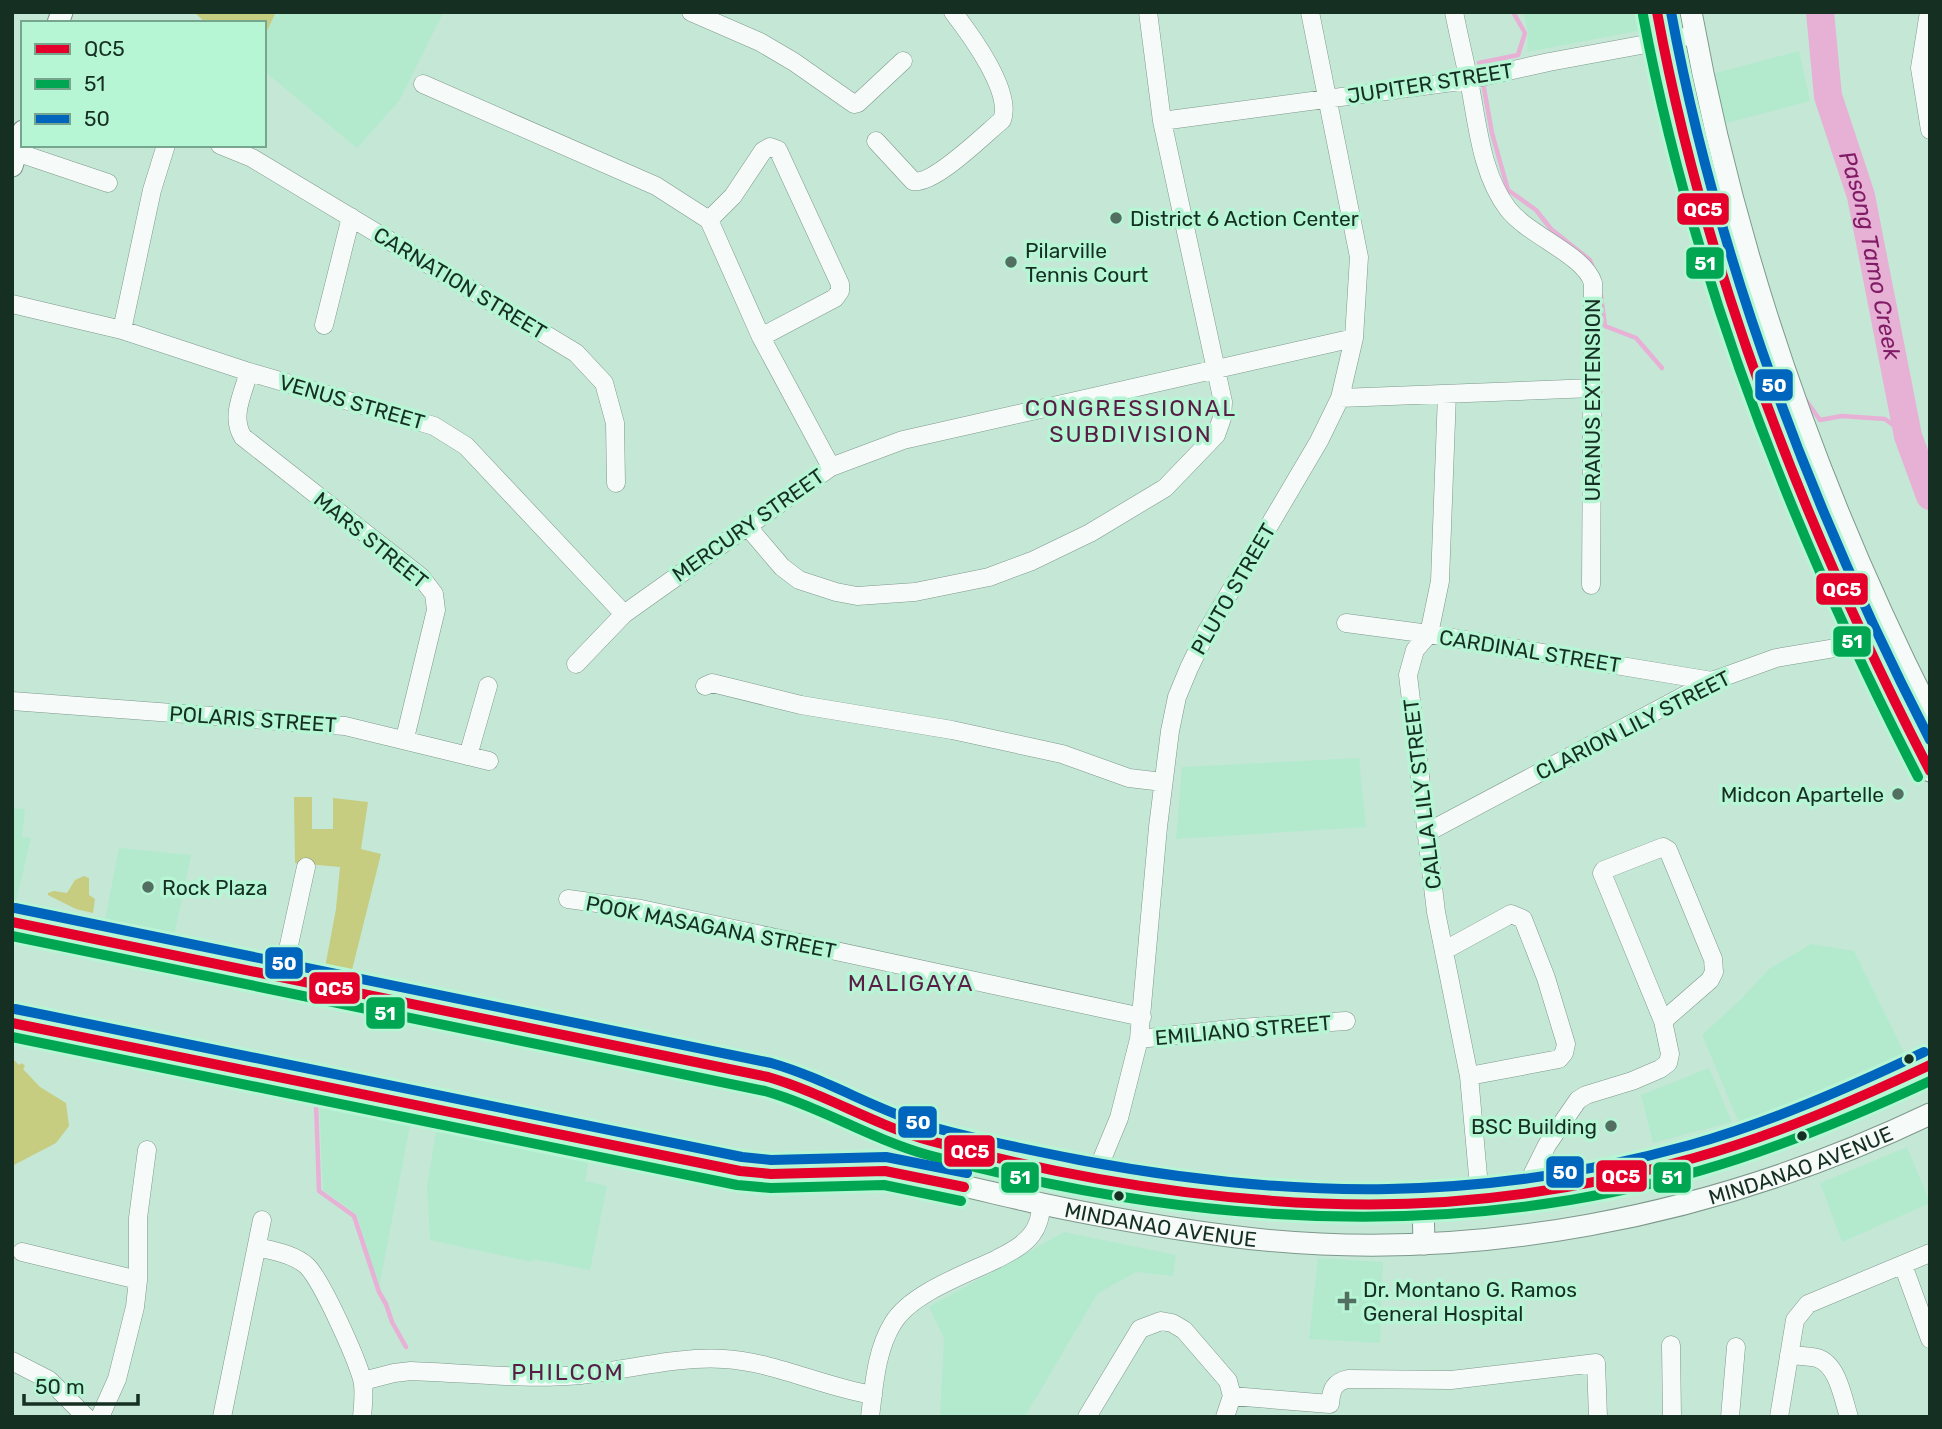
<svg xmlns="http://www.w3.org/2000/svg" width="1942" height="1429" font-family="Rubik,sans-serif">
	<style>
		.built { fill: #b3eace }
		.green { fill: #c6cc80 }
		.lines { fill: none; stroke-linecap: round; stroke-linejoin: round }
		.stream { stroke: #e7b0d5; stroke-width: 4.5 }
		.river { stroke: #e7b0d5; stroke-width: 28 }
		.minor-casing { stroke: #7e988c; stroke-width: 19 }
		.major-casing { stroke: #7e988c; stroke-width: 23 }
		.minor { stroke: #f6fbf9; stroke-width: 18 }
		.major { stroke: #f6fbf9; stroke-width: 21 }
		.bus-1-casing { stroke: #b6f6d5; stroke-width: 16 }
		.bus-2-casing { stroke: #b6f6d5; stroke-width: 16 }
		.bus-3-casing { stroke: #b6f6d5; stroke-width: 16 }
		.bus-1 { stroke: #e4002b; stroke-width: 10 }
		.bus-2 { stroke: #00a651; stroke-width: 10 }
		.bus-3 { stroke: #0065bd; stroke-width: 10 }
		.poi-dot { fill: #536f61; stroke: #b6f6d5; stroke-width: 2.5 }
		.bus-dot { fill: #152f22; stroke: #b6f6d5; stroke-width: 2.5 }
		.labels { text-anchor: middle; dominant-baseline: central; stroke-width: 7; stroke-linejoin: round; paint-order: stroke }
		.street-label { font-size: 21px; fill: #152f22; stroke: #b6f6d5 }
		.poi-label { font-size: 21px; fill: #152f22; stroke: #b6f6d5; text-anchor: start }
		.water-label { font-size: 23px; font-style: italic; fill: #811b65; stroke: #b6f6d5 }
		.neighbourhood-label { font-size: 23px; letter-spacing: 2px; fill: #581e46; stroke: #b6f6d5 }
		.line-badge { stroke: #b6f6d5; stroke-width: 2.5 }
		.badge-label { font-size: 19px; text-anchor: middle; font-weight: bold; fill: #fff }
	</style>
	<rect width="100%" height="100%" fill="#c5e7d6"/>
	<!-- built -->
	<path class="built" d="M 276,12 L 438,12 L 442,15 L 399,101 L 357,148 L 264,71 L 264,37 Z
		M 1523,12 L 1645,12 L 1648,29 L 1527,52 L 1528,32 Z
		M 1799,51 L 1810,101 L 1723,124 L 1712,74 Z
		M 1359,758 L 1366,827 L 1176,839 L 1182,767 Z
		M 12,808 L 25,809 L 22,837 L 31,838 L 15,906 L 12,905 Z
		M 119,848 L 191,855 L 173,941 L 104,925 Z
		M 1811,944 L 1854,951 L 1906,1056 L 1831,1093 L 1741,1128 L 1702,1035 L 1740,1000 L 1769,969 Z
		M 1709,1068 L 1732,1122 L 1653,1143 L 1641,1095 Z
		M 319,1101 L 411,1120 L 379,1288 L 357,1215 L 323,1190 Z
		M 437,1126 L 589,1158 L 585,1181 L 607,1186 L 590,1270 L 533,1259 L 532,1262 L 430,1240 L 427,1186 Z
		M 1907,1147 L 1930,1203 L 1842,1242 L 1820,1183 Z
		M 1064,1232 L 1176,1255 L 1173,1276 L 1136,1272 L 1097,1294 L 1025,1417 L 940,1417 L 944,1338 L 929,1307 Z
		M 1318,1258 L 1383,1262 L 1380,1343 L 1309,1339 Z"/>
	<!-- green -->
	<path class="green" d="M 194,12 L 276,12 L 264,37 L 264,23 L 206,23 Z
		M 294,797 L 312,797 L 312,829 L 333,829 L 333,798 L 368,802 L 361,849 L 381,854 L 350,978 L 324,973 L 336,909 L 340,867 L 295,863 Z
		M 84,876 L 89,878 L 89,895 L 95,899 L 93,913 L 76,909 L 48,895 L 48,893 L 54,891 L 67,893 L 75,880 Z
		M 12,1058 L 19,1065 L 22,1063 L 25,1066 L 23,1069 L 40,1087 L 66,1103 L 69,1126 L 56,1143 L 12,1166 Z"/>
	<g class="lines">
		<!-- stream -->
		<path class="stream" d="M 1479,63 L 1518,55 L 1525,33 L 1513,12
			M 1483,83 L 1492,133 L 1508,190 L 1536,210 L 1551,229 L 1590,260 L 1593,268
			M 1601,296 L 1605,326 L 1636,338 L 1662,368
			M 1805,399 L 1820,420 L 1842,416 L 1885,419 L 1908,436
			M 316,1102 L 319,1191 L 354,1216 L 379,1292 L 386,1304 L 392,1322 L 406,1347"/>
		<!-- river -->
		<path class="river" id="s1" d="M 1820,12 L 1828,96 L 1861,196 L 1908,436 L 1930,496"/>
		<!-- minor casing -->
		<g class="minor-casing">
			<path id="minor" d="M 691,12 L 760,42 L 794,62 L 854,104 L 858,103 L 903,61
				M 1454,12 C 1459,37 1465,62 1470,86 C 1478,128 1482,175 1508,209 C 1529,236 1585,255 1593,283 L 1591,585
				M 1929,12 L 1920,68 L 1930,130
				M 423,84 L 656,186 L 709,220 L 761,337 L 831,467
				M 1162,121 L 1468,80 L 1549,62 L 1695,35
				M 876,141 L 913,181 C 933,186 985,134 1002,120 C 1013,92 970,34 953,12
				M 220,145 L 252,158 L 576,353 L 604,383 L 615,423 L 616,483
				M 16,152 L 108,183
				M 709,220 L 733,196 L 763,151 L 770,147 L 778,150 L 840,284 L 840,291 L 835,298 L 761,337
				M 12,304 L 122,330 L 249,372 L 434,426 L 466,446 L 624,614
				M 324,325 L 351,217
				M 122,330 L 152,190 L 166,145
				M 249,372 C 243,393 230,417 243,437 L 421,577 L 434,594 L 436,610 L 405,738
				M 1447,394 L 1440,581 L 1429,634 L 1415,650 L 1408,675 L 1436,912 L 1469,1076 L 1480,1198
				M 1340,398 L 1593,388
				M 747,526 L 782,567 L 799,580 L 836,592 L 857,596 L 915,592 L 989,577 L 1032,561 L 1090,533 L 1165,488 L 1216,435 L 1222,418 L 1223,402 L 1162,121 L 1148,12
				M 1346,623 L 1429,634 L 1712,681
				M 576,664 L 624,614 L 831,467 L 903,440 L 1354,338
				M 705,686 L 712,683 L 801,705 L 952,730 L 1062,754 L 1129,778 L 1163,782
				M 12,701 L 345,726 L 489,761
				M 468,756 L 488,686
				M 1426,833 L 1712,681 L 1776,658 L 1865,643 L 1890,633
				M 568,899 L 641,909 L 1142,1017
				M 1445,950 L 1511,914 L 1523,919 L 1546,978 L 1566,1044 L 1564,1053 L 1559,1059 L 1469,1076
				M 282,977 L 306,867
				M 1139,1039 L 1240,1028 L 1346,1021
				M 1095,1176 L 1119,1118 L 1139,1039 L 1158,827 L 1170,731 L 1177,697 L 1189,668 L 1207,631 L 1319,441 L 1340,398 L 1354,338 L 1359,257 L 1310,12
				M 1523,1193 L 1547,1145 L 1578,1100 L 1586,1095 L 1632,1081 L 1660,1069 L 1668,1063 L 1670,1054 L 1663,1021 L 1602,873 L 1604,870 L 1663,847 L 1668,850 L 1713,959 L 1714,972 L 1710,980 L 1663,1021
				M 257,1247 C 274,1251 294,1254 307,1266 C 322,1281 356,1357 362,1379 C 365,1391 363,1405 362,1417
				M 22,1252 L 138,1280
				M 1903,1265 L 1930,1339
				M 1671,1345 L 1672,1417
				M 1789,1355 C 1798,1356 1809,1356 1817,1358 C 1838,1364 1843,1399 1849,1417
				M 12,1361 L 49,1380 L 86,1417
				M 363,1381 L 394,1373 L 411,1371 C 468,1373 525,1380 581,1375 C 628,1370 677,1356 724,1359 C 775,1362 823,1387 873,1395
				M 1232,1396 L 1330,1404 C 1331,1390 1334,1382 1348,1379 L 1451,1380 L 1596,1363 L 1598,1417
				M 100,1417 L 117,1379 L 135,1307 L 138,1280 L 138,1218 L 147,1150
				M 222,1417 L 262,1220
				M 870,1417 C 874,1386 876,1350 893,1323 C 911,1293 966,1274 997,1259 C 1010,1252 1023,1246 1032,1234 C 1039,1225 1040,1215 1042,1204
				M 1087,1417 L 1140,1329 L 1161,1321 L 1172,1323 L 1184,1330 L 1228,1381 L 1232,1396 L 1225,1417
				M 1730,1417 L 1736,1347
				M 1779,1417 L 1795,1320 L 1808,1304 L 1930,1253"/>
		</g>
		<!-- major casing -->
		<g class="major-casing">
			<g id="major">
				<path d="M 1657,12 C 1675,117 1705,219 1738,319 C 1791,479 1851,622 1930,771"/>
				<path d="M 1691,12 C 1736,259 1817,489 1930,713"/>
				<path d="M 58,23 L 62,12"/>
				<path d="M 12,166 L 23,131"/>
				<path d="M 12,922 L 768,1077 C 825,1091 874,1126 931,1141 C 1043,1169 1160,1192 1276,1201 C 1500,1220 1731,1167 1930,1065"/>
				<path id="s2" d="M 12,1023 L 740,1171 C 795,1179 850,1165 905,1174 C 951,1182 996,1194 1042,1204 C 1104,1217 1166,1228 1229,1236 C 1467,1267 1714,1217 1930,1114"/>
				<path d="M 1423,1203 L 1424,1244"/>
			</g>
		</g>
		<!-- minor -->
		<use href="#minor" class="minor"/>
		<!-- major -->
		<use href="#major" class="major"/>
		<!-- bus-1 casing -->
		<g class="bus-1-casing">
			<path id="bus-1" d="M 1657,12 C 1706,277 1806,532 1930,771
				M 12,922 L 768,1077 C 824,1093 874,1125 931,1141 C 1090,1185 1279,1213 1445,1202 C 1529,1196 1613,1181 1694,1158 C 1776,1135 1853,1101 1930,1065
				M 12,1023 L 740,1171 L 771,1174 L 885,1171 L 964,1187"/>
		</g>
		<!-- bus-2 casing -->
		<g class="bus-2-casing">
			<path id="bus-2" d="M 1643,15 C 1693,281 1794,537 1918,777
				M 12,936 L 765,1091 C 821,1107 871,1139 928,1155 C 1181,1223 1445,1244 1699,1171 C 1779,1148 1855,1116 1930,1081
				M 12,1037 L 737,1185 L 771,1188 L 884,1185 L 961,1201"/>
		</g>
		<!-- bus-3 casing -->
		<g class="bus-3-casing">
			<path id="bus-3" d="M 1671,12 C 1718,264 1813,513 1930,740
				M 15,908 L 771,1063 C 827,1079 877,1111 932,1127 C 982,1141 1034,1151 1085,1161 C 1293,1200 1485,1202 1690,1145 C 1771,1122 1848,1088 1924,1052
				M 15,1009 L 742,1157 L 771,1160 L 886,1157 L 967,1173"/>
		</g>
		<!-- bus-1 -->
		<use href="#bus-1" class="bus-1"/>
		<!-- bus-2 -->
		<use href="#bus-2" class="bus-2"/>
		<!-- bus-3 -->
		<use href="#bus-3" class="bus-3"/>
	</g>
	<!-- markers -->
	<g class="poi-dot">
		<circle cx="1116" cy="218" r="7"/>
		<circle cx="1011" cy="262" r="7"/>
		<circle cx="1898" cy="794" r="7"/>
		<circle cx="148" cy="887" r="7"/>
		<circle cx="1611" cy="1126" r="7"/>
		<path d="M1343.5 1290.5h7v7h7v7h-7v7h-7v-7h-7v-7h7z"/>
	</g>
	<g class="bus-dot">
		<circle cx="1909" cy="1059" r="6"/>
		<circle cx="1802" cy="1136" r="6"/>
		<circle cx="1119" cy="1196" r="6"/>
	</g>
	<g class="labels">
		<!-- street labels -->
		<g class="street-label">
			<text transform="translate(1430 83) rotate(-9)">JUPITER STREET</text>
			<text transform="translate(460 283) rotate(31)">CARNATION STREET</text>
			<text transform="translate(1592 400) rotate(-90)">URANUS EXTENSION</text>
			<text transform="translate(352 402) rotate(16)">VENUS STREET</text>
			<text transform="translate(748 525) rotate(-35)">MERCURY STREET</text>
			<text transform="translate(371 540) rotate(39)">MARS STREET</text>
			<text transform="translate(1233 589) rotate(-60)">PLUTO STREET</text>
			<text transform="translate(1530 651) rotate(9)">CARDINAL STREET</text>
			<text transform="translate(253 719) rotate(4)">POLARIS STREET</text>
			<text transform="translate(1633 725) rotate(-27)">CLARION LILY STREET</text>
			<text transform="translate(1422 794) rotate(-97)">CALLA LILY STREET</text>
			<text transform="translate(711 927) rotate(11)">POOK MASAGANA STREET</text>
			<text transform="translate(1243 1030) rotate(-5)">EMILIANO STREET</text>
			<text stroke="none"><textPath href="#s2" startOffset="1820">MINDANAO AVENUE</textPath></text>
			<text stroke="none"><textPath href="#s2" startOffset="1169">MINDANAO AVENUE</textPath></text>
		</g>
		<!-- poi labels -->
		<g class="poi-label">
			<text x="1130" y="218">District 6 Action Center</text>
			<text x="1025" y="250">Pilarville<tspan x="1025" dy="24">Tennis Court</tspan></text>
			<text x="1884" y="794" text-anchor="end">Midcon Apartelle</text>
			<text x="162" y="887">Rock Plaza</text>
			<text x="1597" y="1126" text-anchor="end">BSC Building</text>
			<text x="1363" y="1289">Dr. Montano G. Ramos<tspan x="1363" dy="24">General Hospital</tspan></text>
		</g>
		<!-- water labels -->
		<g class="water-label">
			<text stroke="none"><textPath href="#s1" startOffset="250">Pasong Tamo Creek</textPath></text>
		</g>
		<!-- neighbourhood labels -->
		<g class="neighbourhood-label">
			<text x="1131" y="408">CONGRESSIONAL<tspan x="1131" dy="26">SUBDIVISION</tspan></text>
			<text x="911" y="983">MALIGAYA</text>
			<text x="568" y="1372">PHILCOM</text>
		</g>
	</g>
	<g class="line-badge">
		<rect x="1676" y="192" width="54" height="34" rx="7" fill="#e4002b"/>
		<rect x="1685" y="246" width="40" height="34" rx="7" fill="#00a651"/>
		<rect x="1754" y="368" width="40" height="34" rx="7" fill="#0065bd"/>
		<rect x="1815" y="572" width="54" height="34" rx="7" fill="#e4002b"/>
		<rect x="1832" y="625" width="40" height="33" rx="7" fill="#00a651"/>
		<rect x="264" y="946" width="40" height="34" rx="7" fill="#0065bd"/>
		<rect x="308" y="971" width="53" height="34" rx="7" fill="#e4002b"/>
		<rect x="365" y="996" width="41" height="34" rx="7" fill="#00a651"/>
		<rect x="897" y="1105" width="41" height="34" rx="7" fill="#0065bd"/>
		<rect x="943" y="1134" width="53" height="34" rx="7" fill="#e4002b"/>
		<rect x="1545" y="1155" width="40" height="34" rx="7" fill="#0065bd"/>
		<rect x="1595" y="1159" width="53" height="34" rx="7" fill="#e4002b"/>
		<rect x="1000" y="1161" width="40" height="33" rx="7" fill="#00a651"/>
		<rect x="1652" y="1161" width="40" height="33" rx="7" fill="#00a651"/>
	</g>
	<g class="badge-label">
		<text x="1703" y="216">QC5</text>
		<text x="1705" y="270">51</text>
		<text x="1774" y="392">50</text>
		<text x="1842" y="596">QC5</text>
		<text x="1852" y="648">51</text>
		<text x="284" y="970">50</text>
		<text x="334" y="995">QC5</text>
		<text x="385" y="1020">51</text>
		<text x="918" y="1129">50</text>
		<text x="970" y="1158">QC5</text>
		<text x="1565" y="1179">50</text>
		<text x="1621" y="1183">QC5</text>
		<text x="1020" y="1184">51</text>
		<text x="1672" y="1184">51</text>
	</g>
	<!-- border -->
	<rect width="1942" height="1429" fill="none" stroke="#152f22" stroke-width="28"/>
	<!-- legend -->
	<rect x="21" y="21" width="245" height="126" fill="#b6f6d5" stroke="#76a68d" stroke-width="2"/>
	<rect x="35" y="44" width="35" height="10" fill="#e4002b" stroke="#76a68d" stroke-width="2"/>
	<text x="84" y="56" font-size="21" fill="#152f22">QC5</text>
	<rect x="35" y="79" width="35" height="10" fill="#00a651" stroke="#76a68d" stroke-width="2"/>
	<text x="84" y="91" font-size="21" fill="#152f22">51</text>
	<rect x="35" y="114" width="35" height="10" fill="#0065bd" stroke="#76a68d" stroke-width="2"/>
	<text x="84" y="126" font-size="21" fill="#152f22">50</text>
	<!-- scale -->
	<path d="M24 1394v10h114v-10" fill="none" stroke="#152f22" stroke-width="3.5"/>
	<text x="35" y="1394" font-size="21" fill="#152f22" stroke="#b6f6d5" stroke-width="5" paint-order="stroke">50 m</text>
</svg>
